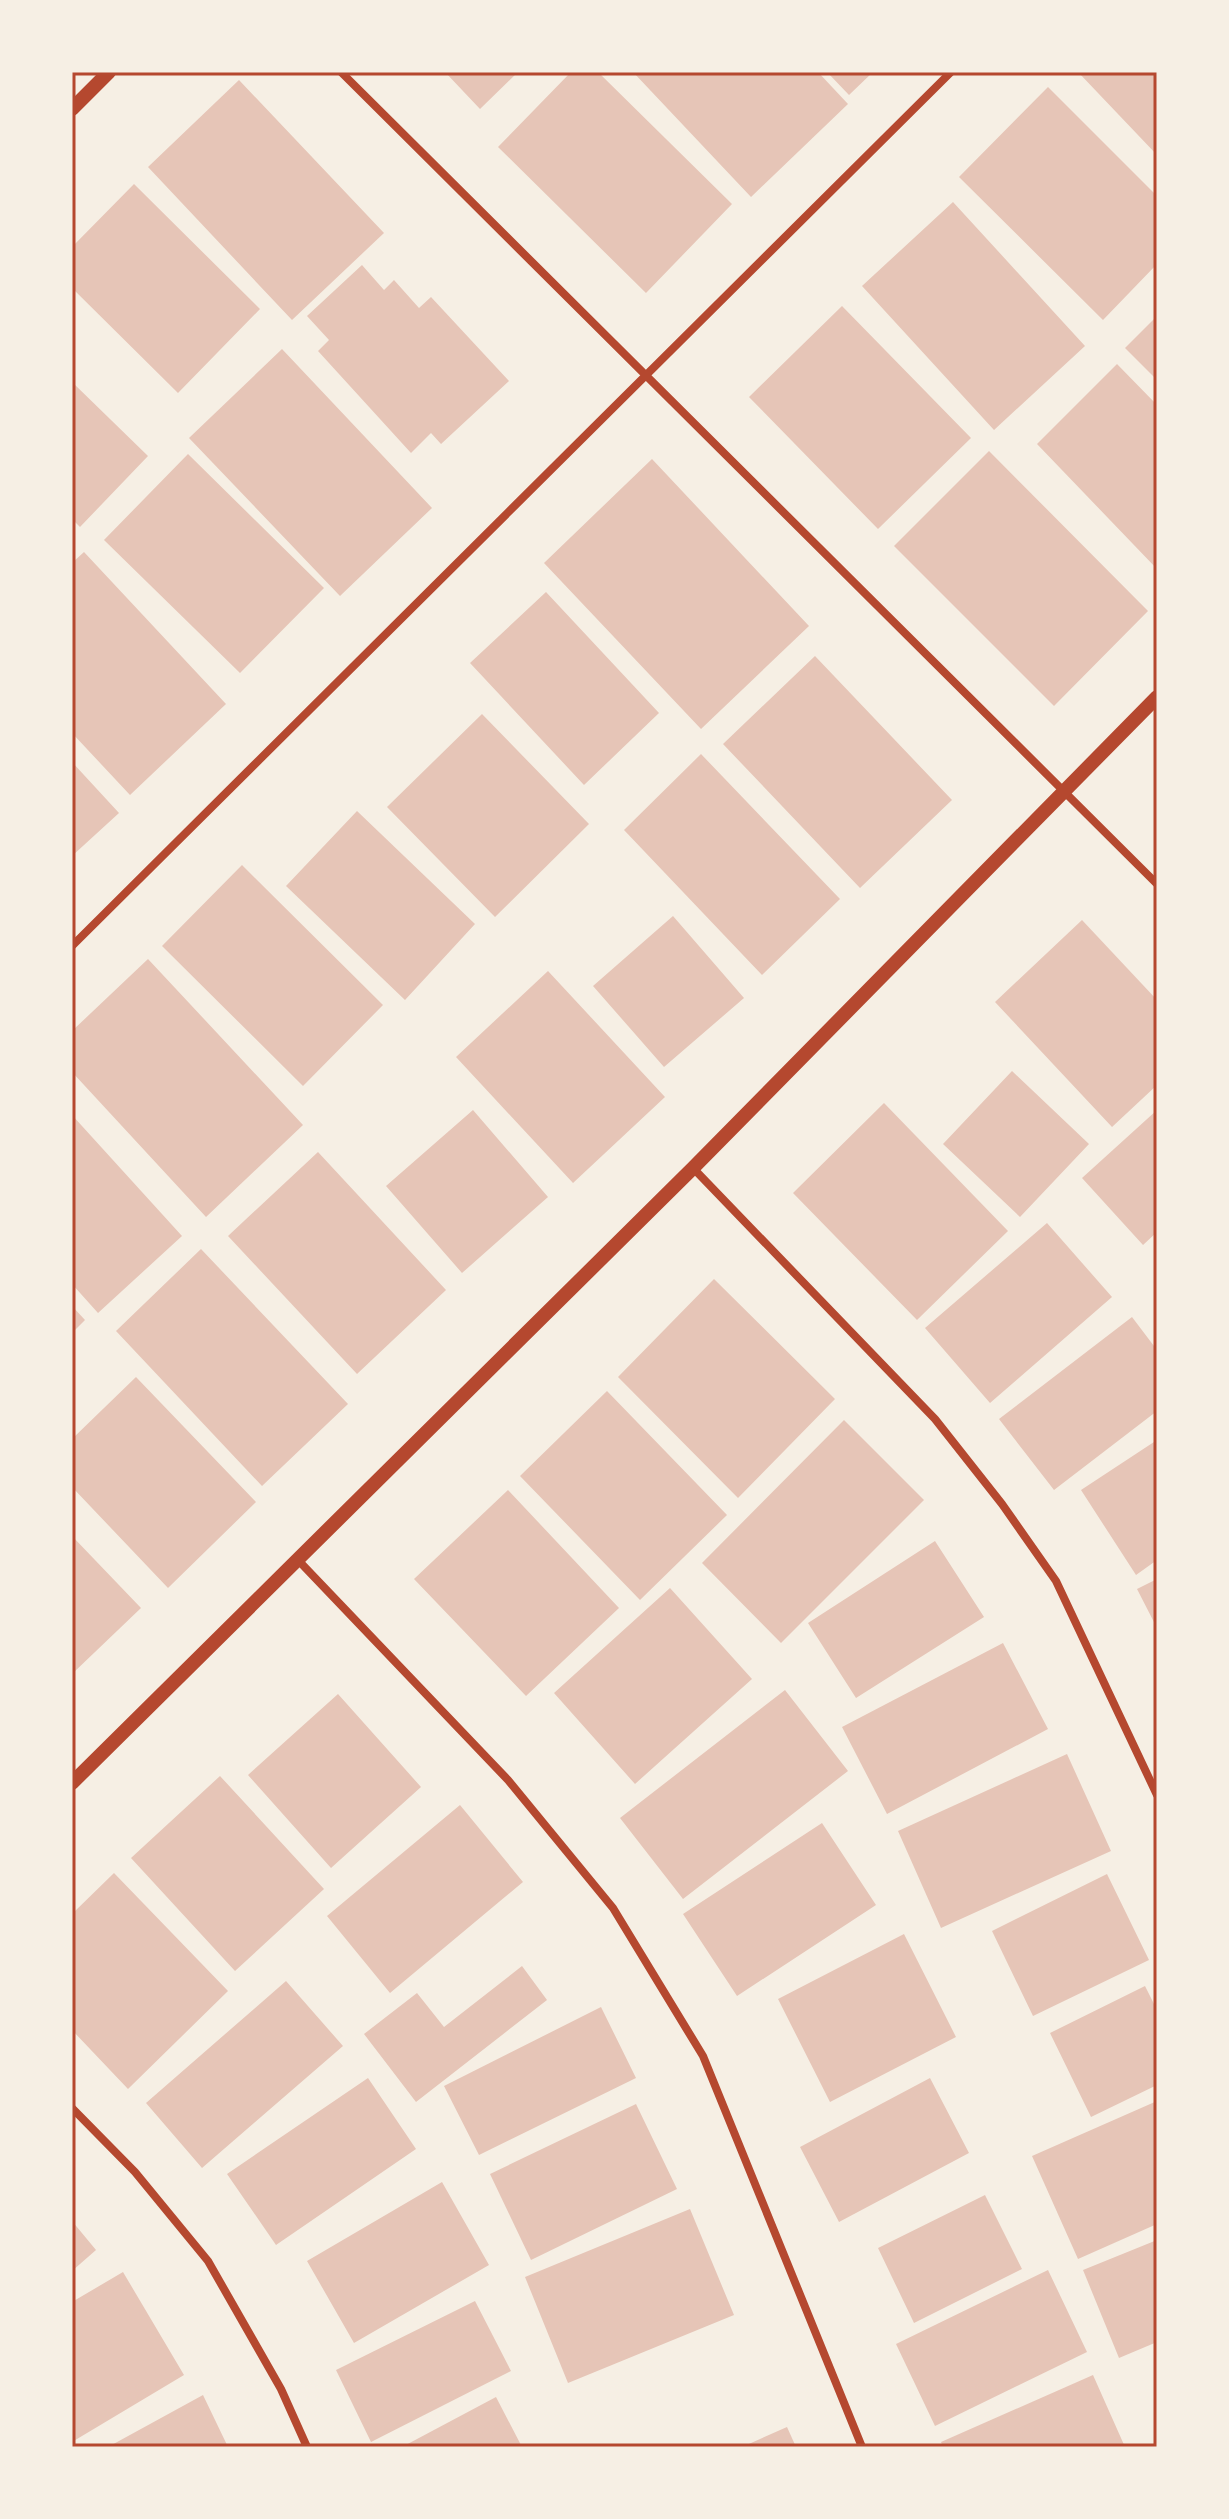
<svg xmlns="http://www.w3.org/2000/svg" width="1229" height="2519" font-family="Mulish,sans-serif">
	<style>
		.building { fill: #e6c5b7 }
		.lines { fill: none; stroke-linecap: round; stroke-linejoin: round }
		.minor { stroke: #b5482f; stroke-width: 8 }
		.tertiary { stroke: #b5482f; stroke-width: 14 }
		.neatline { fill: none; stroke: #b5482f; stroke-width: 3 }
	</style>
	<rect width="100%" height="100%" fill="#f6efe4"/>
	<!-- building -->
	<path class="building" d="M 445,72 L 518,72 L 480,109 Z
		M 571,72 L 598,72 L 732,204 L 646,293 L 498,147 Z
		M 633,72 L 818,72 L 848,104 L 751,197 Z
		M 827,72 L 873,72 L 849,95 Z
		M 1078,72 L 1157,72 L 1157,155 Z
		M 239,80 L 384,233 L 292,320 L 148,167 Z
		M 1048,87 L 1157,196 L 1157,264 L 1103,320 L 959,177 Z
		M 134,184 L 260,309 L 178,393 L 72,288 L 72,247 Z
		M 953,202 L 1085,346 L 994,430 L 862,286 Z
		M 362,265 L 384,290 L 394,280 L 419,308 L 431,297 L 509,381 L 441,444 L 431,433 L 411,453 L 318,351 L 329,340 L 307,316 Z
		M 842,306 L 971,438 L 878,529 L 749,397 Z
		M 1157,316 L 1157,380 L 1125,348 Z
		M 282,349 L 432,508 L 340,596 L 189,438 Z
		M 1117,364 L 1157,405 L 1157,569 L 1037,444 Z
		M 72,382 L 148,456 L 80,527 L 72,519 Z
		M 989,451 L 1148,611 L 1054,706 L 894,546 Z
		M 188,454 L 324,588 L 240,673 L 104,540 Z
		M 652,459 L 809,626 L 701,729 L 544,563 Z
		M 84,552 L 226,704 L 130,795 L 72,733 L 72,563 Z
		M 546,592 L 659,713 L 584,785 L 470,663 Z
		M 815,656 L 952,800 L 860,888 L 723,744 Z
		M 482,714 L 589,824 L 495,917 L 387,807 Z
		M 701,754 L 840,899 L 762,975 L 624,830 Z
		M 72,762 L 119,813 L 72,856 Z
		M 357,811 L 475,924 L 405,1000 L 286,886 Z
		M 242,865 L 383,1005 L 303,1086 L 162,946 Z
		M 673,916 L 744,998 L 664,1067 L 593,986 Z
		M 1082,920 L 1157,1000 L 1157,1085 L 1112,1127 L 995,1002 Z
		M 148,959 L 303,1125 L 206,1217 L 72,1072 L 72,1031 Z
		M 548,971 L 665,1097 L 573,1183 L 456,1057 Z
		M 1012,1071 L 1089,1144 L 1020,1217 L 943,1144 Z
		M 884,1103 L 1008,1231 L 917,1320 L 793,1193 Z
		M 473,1110 L 548,1197 L 462,1273 L 386,1186 Z
		M 1157,1110 L 1157,1232 L 1143,1245 L 1082,1178 Z
		M 72,1115 L 182,1236 L 98,1313 L 72,1284 Z
		M 318,1152 L 446,1290 L 357,1374 L 228,1236 Z
		M 1047,1223 L 1112,1297 L 990,1403 L 925,1328 Z
		M 201,1249 L 348,1404 L 262,1486 L 116,1331 Z
		M 714,1279 L 835,1399 L 738,1498 L 618,1377 Z
		M 72,1306 L 85,1320 L 72,1333 Z
		M 1132,1317 L 1157,1350 L 1157,1411 L 1054,1490 L 999,1419 Z
		M 136,1377 L 256,1502 L 168,1588 L 72,1487 L 72,1439 Z
		M 607,1391 L 727,1515 L 640,1600 L 520,1476 Z
		M 844,1420 L 924,1500 L 781,1643 L 702,1563 Z
		M 1157,1440 L 1157,1560 L 1136,1575 L 1081,1490 Z
		M 508,1490 L 619,1608 L 526,1696 L 414,1579 Z
		M 72,1536 L 141,1608 L 72,1674 Z
		M 935,1541 L 984,1617 L 856,1698 L 808,1623 Z
		M 1157,1579 L 1157,1628 L 1137,1589 Z
		M 670,1588 L 752,1679 L 635,1784 L 554,1693 Z
		M 1003,1643 L 1048,1729 L 887,1814 L 842,1727 Z
		M 785,1690 L 848,1771 L 683,1899 L 620,1818 Z
		M 338,1694 L 421,1787 L 331,1868 L 248,1775 Z
		M 1067,1754 L 1111,1851 L 941,1928 L 898,1831 Z
		M 220,1776 L 324,1889 L 235,1971 L 131,1858 Z
		M 460,1805 L 523,1882 L 390,1993 L 327,1916 Z
		M 822,1823 L 876,1905 L 737,1996 L 683,1914 Z
		M 114,1873 L 228,1991 L 128,2089 L 72,2030 L 72,1914 Z
		M 1107,1874 L 1149,1960 L 1033,2016 L 992,1931 Z
		M 904,1934 L 956,2037 L 830,2102 L 778,1999 Z
		M 522,1966 L 547,2000 L 416,2102 L 364,2034 L 417,1993 L 444,2027 Z
		M 286,1981 L 343,2046 L 202,2168 L 146,2103 Z
		M 1145,1986 L 1157,2010 L 1157,2085 L 1091,2117 L 1050,2033 Z
		M 601,2007 L 636,2078 L 479,2155 L 444,2086 Z
		M 368,2078 L 416,2149 L 276,2245 L 227,2174 Z
		M 930,2078 L 969,2153 L 839,2222 L 800,2147 Z
		M 1157,2101 L 1157,2224 L 1078,2259 L 1032,2156 Z
		M 636,2104 L 677,2189 L 531,2260 L 490,2174 Z
		M 442,2182 L 489,2265 L 354,2343 L 307,2261 Z
		M 985,2195 L 1022,2269 L 914,2323 L 878,2248 Z
		M 690,2209 L 734,2315 L 568,2383 L 525,2277 Z
		M 72,2221 L 96,2250 L 72,2271 Z
		M 1157,2240 L 1157,2342 L 1119,2358 L 1083,2270 Z
		M 1048,2270 L 1087,2352 L 935,2426 L 896,2344 Z
		M 123,2272 L 184,2375 L 72,2442 L 72,2302 Z
		M 475,2301 L 511,2371 L 371,2442 L 336,2370 Z
		M 1093,2375 L 1125,2447 L 943,2447 L 941,2442 Z
		M 203,2395 L 228,2447 L 108,2447 Z
		M 496,2397 L 522,2447 L 402,2447 Z
		M 787,2427 L 796,2447 L 742,2447 Z"/>
	<g class="lines">
		<!-- minor -->
		<path class="minor" d="M 341,72 L 1157,884
			M 72,946 L 951,72
			M 693,1168 L 935,1419 L 1002,1504 L 1056,1581 L 1157,1795
			M 297,1559 L 508,1780 L 613,1908 L 703,2056 L 862,2447
			M 72,2108 L 135,2172 L 208,2261 L 281,2389 L 307,2447"/>
		<!-- tertiary -->
		<path class="tertiary" d="M 72,109 L 109,72
			M 72,1783 L 693,1168 L 1157,697"/>
	</g>
	<!-- border -->
	<rect width="1229" height="2519" fill="none" stroke="#f6efe4" stroke-width="148"/>
	<rect x="74" y="74" width="1081" height="2371" class="neatline"/>
</svg>
